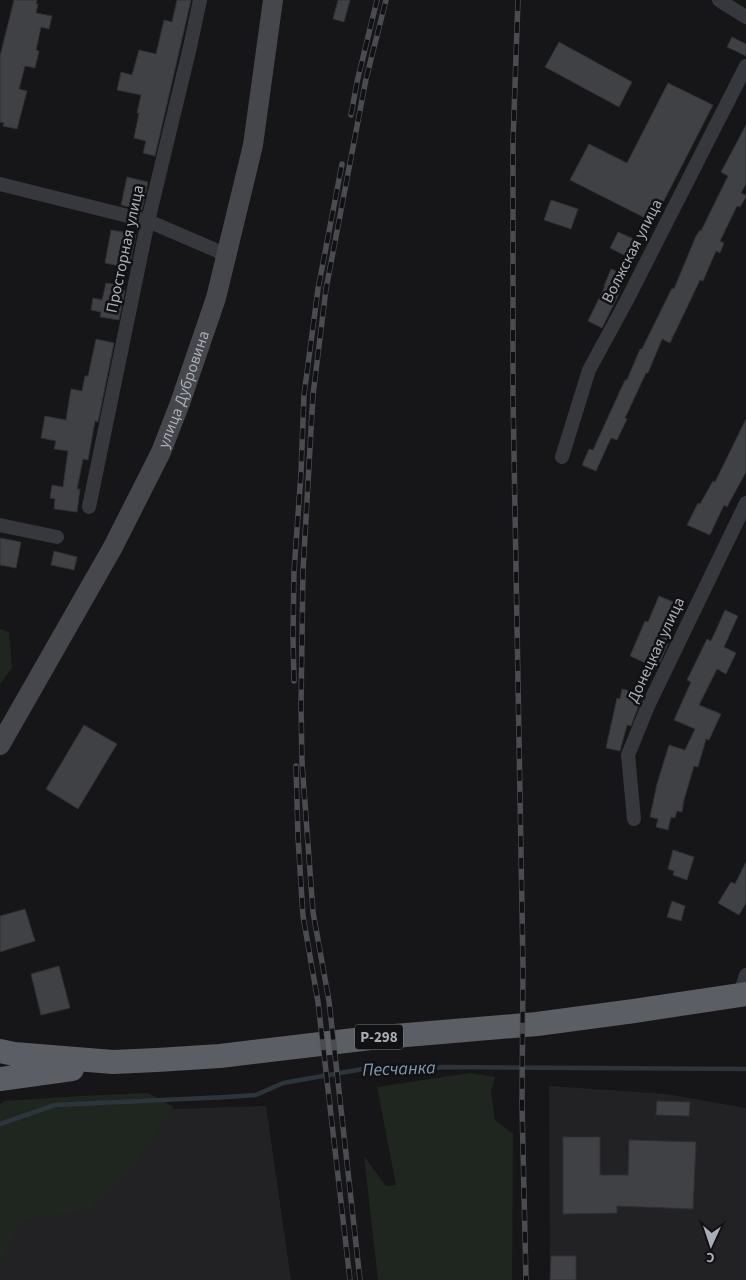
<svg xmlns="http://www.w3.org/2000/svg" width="746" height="1280" font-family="'Source Sans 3',sans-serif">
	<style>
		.built { fill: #222225 }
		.green { fill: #1e261f }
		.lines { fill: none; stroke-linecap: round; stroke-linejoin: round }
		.stream { stroke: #2c353c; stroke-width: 4.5 }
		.building { fill: #404145; stroke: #303034 }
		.minor { stroke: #37383d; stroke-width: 14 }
		.secondary { stroke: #45474d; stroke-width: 20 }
		.trunk { stroke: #5b5e65; stroke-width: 24 }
		.rail-casing { stroke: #4a4c52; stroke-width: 5.5 }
		.rail { stroke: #111113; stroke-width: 4; stroke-dasharray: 11; stroke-linecap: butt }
		.labels { text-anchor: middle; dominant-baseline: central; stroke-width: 5; stroke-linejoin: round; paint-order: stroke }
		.shield { fill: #111113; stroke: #7b7e86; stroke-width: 1 }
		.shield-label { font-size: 15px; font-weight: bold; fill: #a8adb8 }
		.street-label { font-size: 16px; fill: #a8adb8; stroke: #111113 }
		.water-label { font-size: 18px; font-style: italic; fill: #7f9bb3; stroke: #111113 }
	</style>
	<rect width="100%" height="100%" fill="#161618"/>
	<!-- built -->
	<path class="built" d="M 549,1086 L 666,1094 L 746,1108 L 746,1280 L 550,1280 Z
		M 266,1106 L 291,1280 L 0,1280 L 0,1137 L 117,1111 Z"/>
	<!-- green -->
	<path class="green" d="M 0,629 L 9,632 L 12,668 L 0,684 Z
		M 470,1073 L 495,1077 L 491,1092 L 495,1120 L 513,1134 L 512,1280 L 378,1280 L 364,1156 L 386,1186 L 396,1185 L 377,1087 Z
		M 148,1093 L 174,1107 L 134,1167 L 89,1209 L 21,1221 L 0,1265 L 0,1104 L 5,1101 L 81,1096 Z"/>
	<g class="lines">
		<!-- stream -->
		<path class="stream" d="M 0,1124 L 55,1105 L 227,1097 L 256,1095 L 283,1083 L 374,1067 L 401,1072 L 443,1067 L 746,1069"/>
	</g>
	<!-- building -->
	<path class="building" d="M 14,0 L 37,0 L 36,4 L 38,4 L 36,13 L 52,16 L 49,29 L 41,27 L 36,50 L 39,51 L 35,68 L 25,66 L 19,89 L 27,91 L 17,129 L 3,126 L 4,123 L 0,122 L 0,56 Z
		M 177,0 L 191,0 L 155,156 L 143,153 L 146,141 L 134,138 L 139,113 L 137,113 L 141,95 L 117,90 L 121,72 L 132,75 L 139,50 L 156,54 L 164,20 L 172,22 Z
		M 338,0 L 350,0 L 344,22 L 333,19 Z
		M 732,37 L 746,44 L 746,56 L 727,47 Z
		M 559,42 L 632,82 L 619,107 L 545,67 Z
		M 668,83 L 713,105 L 653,222 L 570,180 L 589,144 L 627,163 Z
		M 746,125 L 746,184 L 741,193 L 746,195 L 746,197 L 740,207 L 737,206 L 720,241 L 724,243 L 720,253 L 716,251 L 703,281 L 700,280 L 670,343 L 662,339 L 648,373 L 646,373 L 625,418 L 627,419 L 617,440 L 611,438 L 596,471 L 582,465 L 589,449 L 593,450 L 625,380 L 627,380 L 640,349 L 642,349 L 672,288 L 674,289 L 696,236 L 700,230 L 701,231 L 728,176 L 721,172 Z
		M 127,177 L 148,182 L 142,210 L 121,205 Z
		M 551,200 L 578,209 L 571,229 L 544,220 Z
		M 111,230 L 136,234 L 130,265 L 120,262 L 119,266 L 105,263 Z
		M 618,232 L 636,240 L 628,257 L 610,248 Z
		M 611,269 L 626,275 L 617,298 L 602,328 L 588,321 L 605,286 L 604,286 Z
		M 106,283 L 118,285 L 117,289 L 125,290 L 119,320 L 100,317 L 101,312 L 91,310 L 93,298 L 102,300 Z
		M 96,339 L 114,343 L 98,422 L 95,421 L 88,460 L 83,459 L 77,489 L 80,489 L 77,512 L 54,509 L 55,499 L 50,498 L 52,485 L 63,487 L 68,451 L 54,449 L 56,441 L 41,438 L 45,416 L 66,420 L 71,389 L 82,391 L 85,376 L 88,376 Z
		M 746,419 L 746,472 L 727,507 L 724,505 L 710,535 L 687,525 L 698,503 L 700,504 L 713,481 L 715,482 Z
		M 0,538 L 21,542 L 16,568 L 0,565 Z
		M 54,551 L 77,557 L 74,570 L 51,565 Z
		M 659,596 L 683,606 L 666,642 L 668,644 L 660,662 L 653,659 L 650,665 L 630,656 L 645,621 L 648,622 Z
		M 725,610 L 738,616 L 724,647 L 736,653 L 726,674 L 717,669 L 699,705 L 721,714 L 709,740 L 706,739 L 698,767 L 694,766 L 684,800 L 682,812 L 677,811 L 675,818 L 671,817 L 668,830 L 656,827 L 658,819 L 650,817 L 657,784 L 669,745 L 685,750 L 695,729 L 674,720 L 691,682 L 687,680 L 707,639 L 711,641 Z
		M 622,689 L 643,694 L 631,726 L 627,725 L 620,751 L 606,748 L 617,698 L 620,699 Z
		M 84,725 L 117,744 L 78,809 L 46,789 Z
		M 673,850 L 694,857 L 687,880 L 673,875 L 674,871 L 668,869 Z
		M 746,862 L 746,903 L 739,915 L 718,903 L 731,882 L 735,884 Z
		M 672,901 L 685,906 L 681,921 L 667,917 Z
		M 25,909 L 35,941 L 0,952 L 0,916 Z
		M 59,966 L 70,1008 L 41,1015 L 31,974 Z
		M 657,1101 L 690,1102 L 689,1116 L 656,1115 Z
		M 563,1137 L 600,1137 L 600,1175 L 628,1175 L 629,1140 L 696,1142 L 693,1209 L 617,1206 L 617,1213 L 563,1214 Z
		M 551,1256 L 576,1256 L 576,1280 L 550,1280 Z"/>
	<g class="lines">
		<!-- minor -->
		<path class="minor" d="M 719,0 L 746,17
			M 0,184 L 148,221 L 227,255
			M 562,457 L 589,370 L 626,302 L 746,66
			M 89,507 L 148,221 L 190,47 L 200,0
			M 0,525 L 57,537
			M 634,819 L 628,755 L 648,706 L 746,503
			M 740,994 L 746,975"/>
		<!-- secondary -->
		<path class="secondary" id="s1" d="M 0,745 L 113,547 L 161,452 L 180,403 L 216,298 L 253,145 L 273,0"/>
		<!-- trunk -->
		<path class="trunk" d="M 0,1051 L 14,1054 L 113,1062 L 157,1060 L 220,1056 L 371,1038 L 537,1024 L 634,1011 L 746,994
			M 0,1079 L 72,1069"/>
		<!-- rail casing -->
		<g class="rail-casing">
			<path id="rail" d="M 518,0 L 513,142 L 513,397 L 523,966 L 522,1105 L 526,1280
				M 351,115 L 357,82 L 377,0
				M 294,681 L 293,637 L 294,572 L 301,473 L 304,395 L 318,289 L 342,164
				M 296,766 L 298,837 L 303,916 L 318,1002 L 350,1280
				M 360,1280 L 329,1001 L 313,912 L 302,763 L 301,706 L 303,571 L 313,395 L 326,289 L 366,79 L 386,0"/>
		</g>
		<!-- rail -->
		<use href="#rail" class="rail"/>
	</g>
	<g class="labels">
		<!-- shield labels -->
		<rect class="shield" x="355" y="1024.5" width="48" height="25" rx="4"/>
		<g class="shield-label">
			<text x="379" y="1037">Р-298</text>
		</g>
		<!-- street labels -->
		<g class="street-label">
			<text transform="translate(125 249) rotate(-78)">Просторная улица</text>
			<text transform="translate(632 251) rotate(-63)">Волжская улица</text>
			<text stroke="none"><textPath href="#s1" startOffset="401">улица Дубровина</textPath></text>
			<text transform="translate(656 650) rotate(-65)">Донецкая улица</text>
		</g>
		<!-- water labels -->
		<g class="water-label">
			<text transform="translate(399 1069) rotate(-2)">Песчанка</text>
		</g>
	</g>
	<!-- north arrow -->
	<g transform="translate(711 1245) rotate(183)" stroke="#111113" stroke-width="4" paint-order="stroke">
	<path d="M0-4L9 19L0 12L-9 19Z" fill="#a8adb8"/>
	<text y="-8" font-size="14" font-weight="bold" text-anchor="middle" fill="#a8adb8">С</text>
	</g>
</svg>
